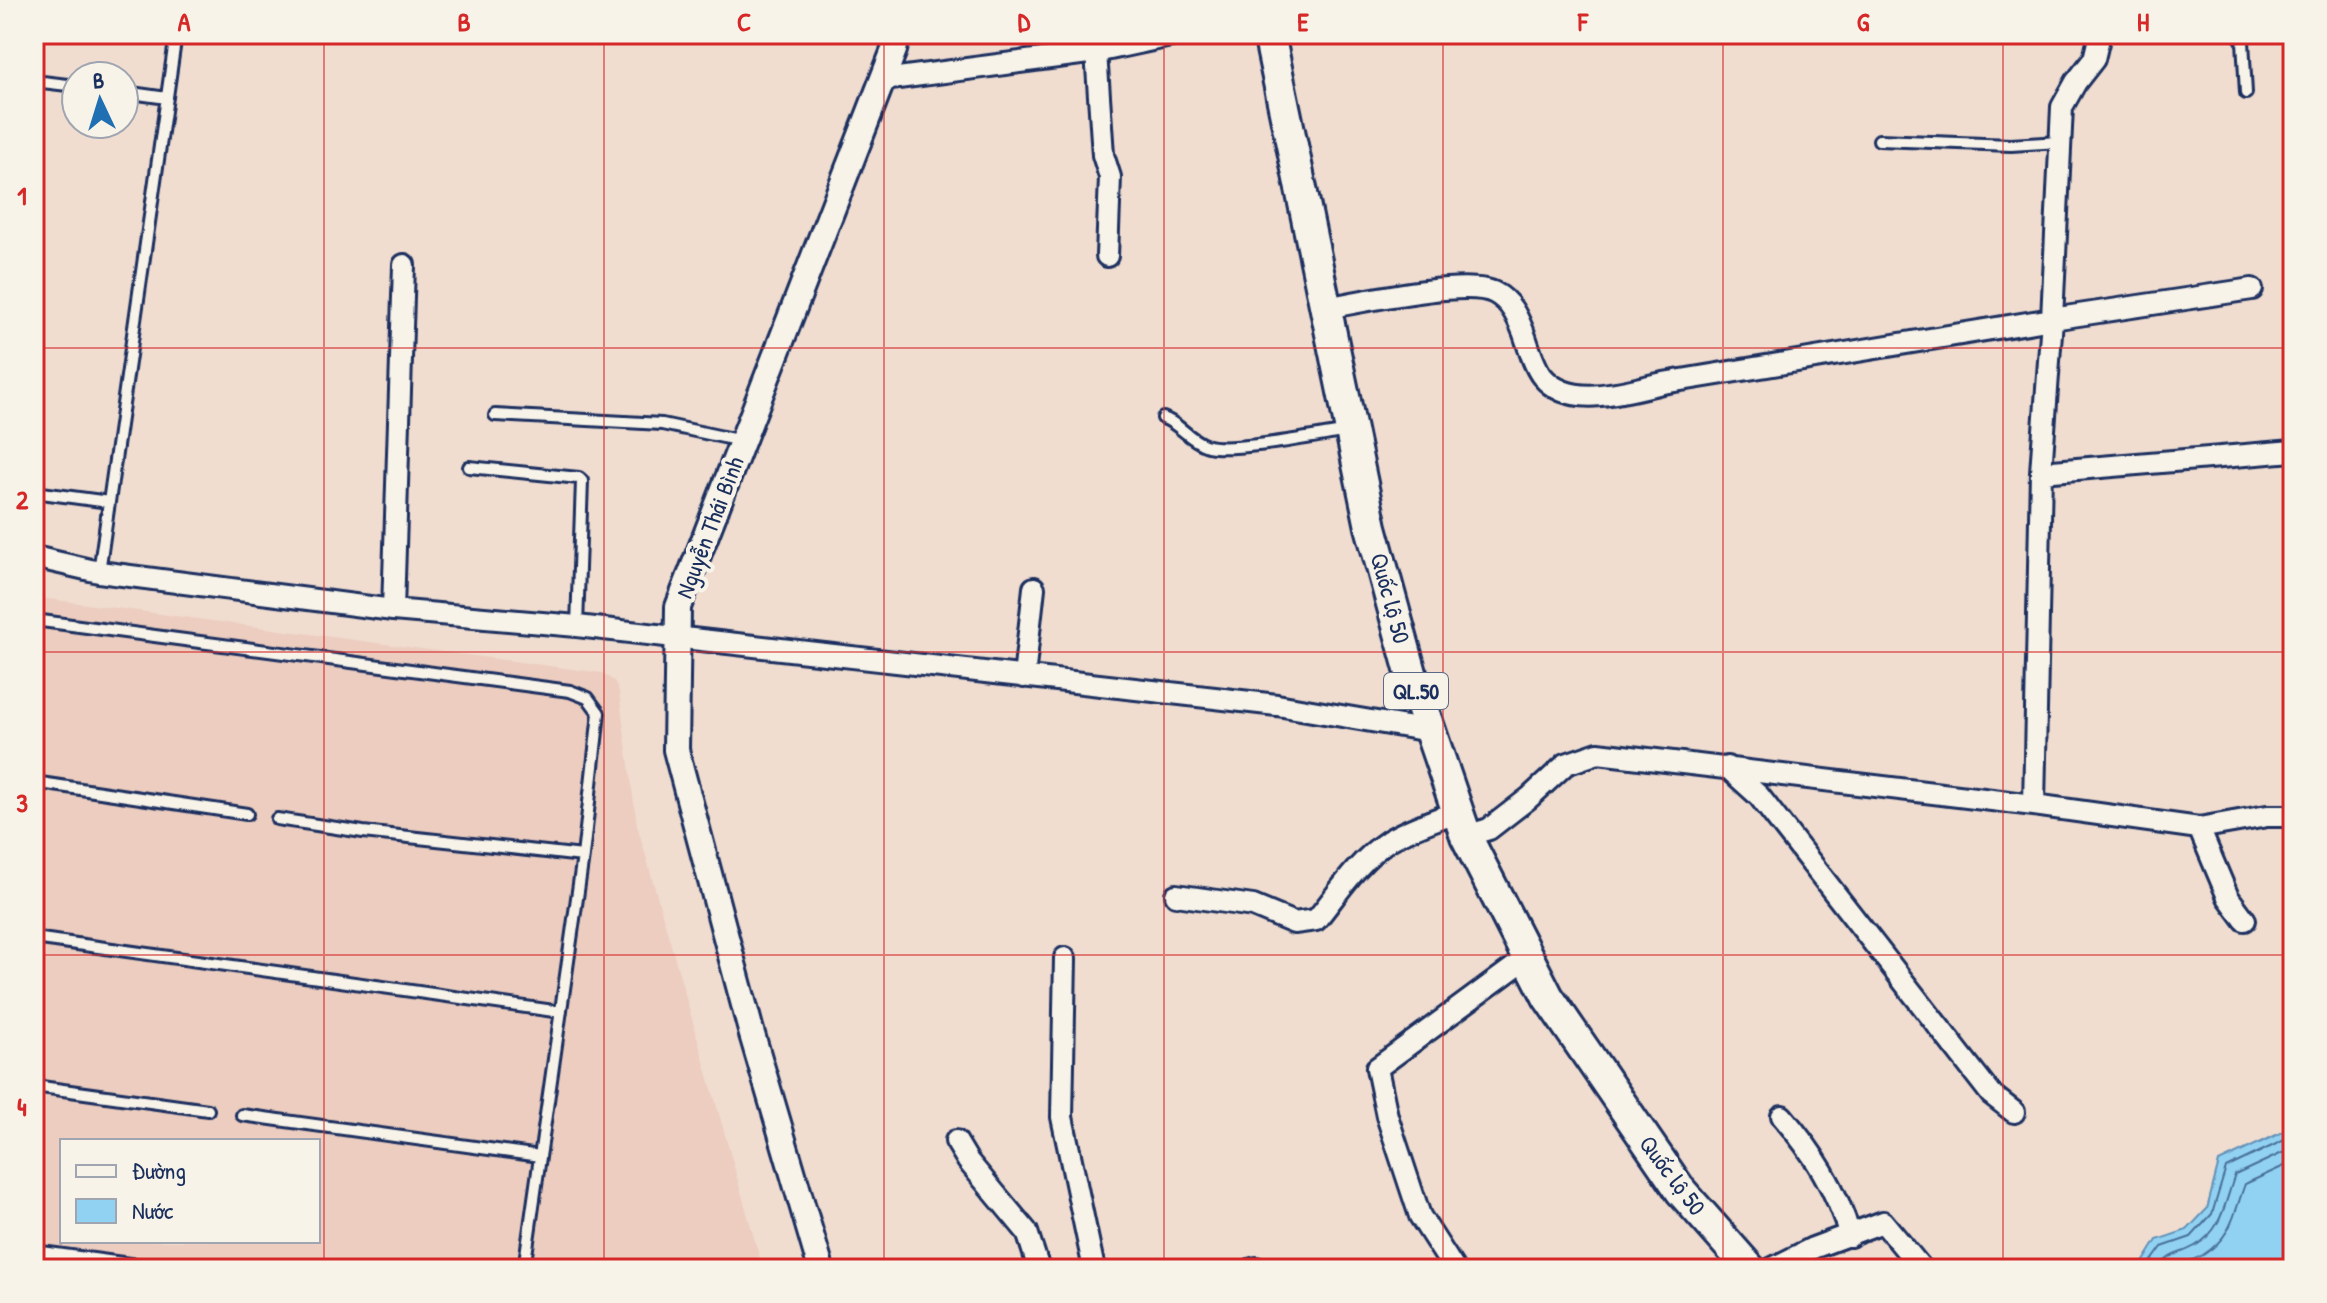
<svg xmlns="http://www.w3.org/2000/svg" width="2327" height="1303" font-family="'Patrick Hand',sans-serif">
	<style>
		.built { fill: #eccdbf; fill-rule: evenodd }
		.water { fill: #91d2f2; stroke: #6291b7; stroke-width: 2 }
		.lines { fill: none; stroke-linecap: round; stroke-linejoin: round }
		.shore { stroke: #4a7099; stroke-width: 2 }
		.service-casing { stroke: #1b2f5e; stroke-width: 16 }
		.minor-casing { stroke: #1b2f5e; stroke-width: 26 }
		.tertiary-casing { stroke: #1b2f5e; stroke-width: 30 }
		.primary-casing { stroke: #1b2f5e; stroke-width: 36 }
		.service { stroke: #f7f3e8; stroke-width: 10 }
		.minor { stroke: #f7f3e8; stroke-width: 20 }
		.tertiary { stroke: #f7f3e8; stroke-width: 24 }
		.primary { stroke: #f7f3e8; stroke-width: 30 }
		.grid { fill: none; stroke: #d62828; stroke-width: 2; stroke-opacity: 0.55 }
		.labels { text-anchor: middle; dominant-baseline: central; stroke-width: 8; stroke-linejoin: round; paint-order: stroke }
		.shield { fill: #f7f3e8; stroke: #5d6a87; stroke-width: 2 }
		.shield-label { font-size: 22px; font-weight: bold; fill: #1b2f5e }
		.street-label { font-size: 24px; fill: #1b2f5e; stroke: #f7f3e8 }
		.neatline { fill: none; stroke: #d62828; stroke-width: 3 }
		.grid-label { font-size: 26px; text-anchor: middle; font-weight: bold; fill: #d62828 }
	</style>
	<rect width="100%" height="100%" fill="#f0ddd0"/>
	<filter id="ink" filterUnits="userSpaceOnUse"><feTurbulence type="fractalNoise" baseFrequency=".0125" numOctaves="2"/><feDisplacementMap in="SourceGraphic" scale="16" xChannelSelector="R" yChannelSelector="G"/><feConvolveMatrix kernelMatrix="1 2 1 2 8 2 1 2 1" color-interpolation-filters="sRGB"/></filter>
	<g filter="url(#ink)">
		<!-- built -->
		<path class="built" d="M 34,597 L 602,673 L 614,681 L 619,692 L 637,825 L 763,1269 L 34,1269 ZM 62,1141 L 318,1141 L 318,1241 L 62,1241 Z"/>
		<!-- water -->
		<path class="water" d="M 2293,1127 L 2293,1269 L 2139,1269 L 2157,1240 L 2187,1230 L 2207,1209 L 2219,1162 Z"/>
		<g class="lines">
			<!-- shore -->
			<path class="shore" d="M 2146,1269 L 2162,1247 L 2191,1237 L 2212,1214 L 2226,1168 L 2293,1136
				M 2158,1269 C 2171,1251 2178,1256 2195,1246 C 2223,1230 2225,1201 2235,1175 L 2293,1148
				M 2173,1269 C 2181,1262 2193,1261 2203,1255 C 2233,1236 2234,1213 2245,1184 L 2293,1162"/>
			<!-- service casing -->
			<g class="service-casing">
				<path id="service" d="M 2238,34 L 2243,41 L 2246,93
					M 34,81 L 76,86
					M 124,92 L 167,98
					M 1879,140 L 2011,145 L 2060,142
					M 495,415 L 662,424 L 742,441
					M 1163,418 C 1179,423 1188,439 1205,445 C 1227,454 1321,435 1349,431
					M 469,467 L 579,478 L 582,481 L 577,626
					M 34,492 L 109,502
					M 99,572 L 176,34
					M 34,620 L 570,691 L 588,698 L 599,713 L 583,856 L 524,1269
					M 34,782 L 247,814
					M 277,819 L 363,832 L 583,856
					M 34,938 L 561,1012
					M 34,1086 L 208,1110
					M 242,1115 L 540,1156
					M 34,1251 L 167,1269"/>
			</g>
			<!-- minor casing -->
			<g class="minor-casing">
				<path id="minor" d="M 1096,52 L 1103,155 L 1110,177 L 1107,256
					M 883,80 L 1096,52 L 1180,34
					M 2252,289 L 2052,319 L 2041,472 L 2034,805 L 2199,828 L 2267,816 L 2293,816
					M 1326,308 C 1359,302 1468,278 1495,293 C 1510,301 1517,316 1523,331 C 1528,344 1533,365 1542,376 C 1570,411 1628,390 1663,383 L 2052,319 L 2062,107 L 2076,82 L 2094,59 L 2100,34
					M 2041,472 L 2293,451
					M 34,557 L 99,572 L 393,610 L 577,626 L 1277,705 L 1430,731
					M 393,610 L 404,265
					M 1024,677 L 1034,588
					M 1727,767 L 1759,796 L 1991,1094 L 2014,1112
					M 2199,828 L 2228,897 L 2245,920
					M 1466,836 L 1489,829 L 1529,798 L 1566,764 L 1598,753 L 2034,805
					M 1176,895 L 1253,906 L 1294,923 L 1316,920 C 1338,893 1358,861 1388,841 C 1409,828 1435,820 1458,811
					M 1065,958 L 1062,1117 L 1094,1269
					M 1782,1116 C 1813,1152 1837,1189 1850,1236
					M 956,1141 L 968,1161 L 1027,1232 L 1039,1269
					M 1252,1269 L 1256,1268
					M 1454,1269 L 1420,1216 L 1387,1116 L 1377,1068 L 1528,957
					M 1771,1269 L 1813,1248 L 1883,1222 L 1922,1269"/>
			</g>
			<!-- tertiary casing -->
			<g class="tertiary-casing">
				<path id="tertiary" d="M 821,1269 L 751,1031 L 676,750 L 678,607 L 894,50 L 898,34"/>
			</g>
			<!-- primary casing -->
			<g class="primary-casing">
				<path id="primary" d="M 1269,34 L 1371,527 L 1414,684 L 1466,836 L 1548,997 L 1681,1191 L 1750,1269"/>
			</g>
			<!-- service -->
			<use href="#service" class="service"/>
			<!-- minor -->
			<use href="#minor" class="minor"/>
			<!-- tertiary -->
			<use href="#tertiary" class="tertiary"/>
			<!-- primary -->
			<use href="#primary" class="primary"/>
		</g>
	</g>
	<!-- grid -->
	<path class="grid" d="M 324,34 L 324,1269M 604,34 L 604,1269M 884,34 L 884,1269M 1164,34 L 1164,1269M 1443,34 L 1443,1269M 1723,34 L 1723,1269M 2003,34 L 2003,1269M 34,348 L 2293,348M 34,652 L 2293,652M 34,955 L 2293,955"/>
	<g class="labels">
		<!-- shield labels -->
		<rect class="shield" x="1384" y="673" width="64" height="36" rx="6"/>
		<g class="shield-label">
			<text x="1416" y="691">QL.50</text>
		</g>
		<!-- street labels -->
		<g class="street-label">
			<text transform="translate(709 527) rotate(-69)">Nguyễn Thái Bình</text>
			<text transform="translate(1391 598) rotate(75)">Quốc lộ 50</text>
			<text transform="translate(1673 1175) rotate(53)">Quốc lộ 50</text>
		</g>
	</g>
	<!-- margin -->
	<rect width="2327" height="1303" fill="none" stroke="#f7f3e8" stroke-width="88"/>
	<!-- legend -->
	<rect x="60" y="1139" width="260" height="104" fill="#f7f3e8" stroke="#9fa5b1" stroke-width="2"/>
	<rect x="76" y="1165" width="40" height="12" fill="#f7f3e8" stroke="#9fa5b1" stroke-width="2"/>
	<text x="132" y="1179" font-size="24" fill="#1b2f5e">Đường</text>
	<rect x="76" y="1199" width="40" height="24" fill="#91d2f2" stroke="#9fa5b1" stroke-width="2"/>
	<text x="132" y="1219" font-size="24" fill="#1b2f5e">Nước</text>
	<!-- north arrow -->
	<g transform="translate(100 100) rotate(356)"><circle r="38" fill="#f7f3e8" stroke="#9fa5b1" stroke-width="2"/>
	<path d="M0-6L14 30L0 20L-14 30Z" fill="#1f6fb2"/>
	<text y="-12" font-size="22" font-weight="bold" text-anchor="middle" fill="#1b2f5e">B</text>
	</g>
	<rect x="44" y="44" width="2239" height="1215" class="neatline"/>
	<g class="grid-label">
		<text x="184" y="31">A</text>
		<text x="464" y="31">B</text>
		<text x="744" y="31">C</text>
		<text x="1024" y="31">D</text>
		<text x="1303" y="31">E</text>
		<text x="1583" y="31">F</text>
		<text x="1863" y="31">G</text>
		<text x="2143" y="31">H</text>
		<text x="22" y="205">1</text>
		<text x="22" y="509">2</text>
		<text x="22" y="812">3</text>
		<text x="22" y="1116">4</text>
	</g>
</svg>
